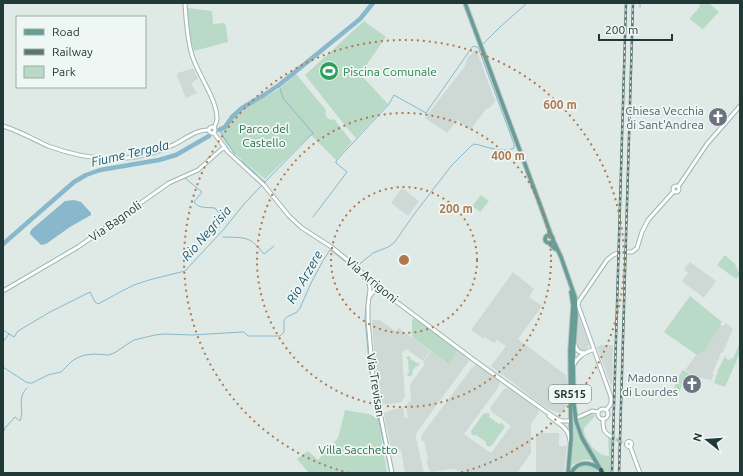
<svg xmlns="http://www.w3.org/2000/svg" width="743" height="476" font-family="Ubuntu,sans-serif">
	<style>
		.built { fill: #ced9d6 }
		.green { fill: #b9dac7 }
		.water { fill: #89b8cd }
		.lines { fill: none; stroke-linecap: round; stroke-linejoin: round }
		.stream { stroke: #89b8cd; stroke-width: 1 }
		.river { stroke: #89b8cd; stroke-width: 4.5 }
		.secondary-tunnel { stroke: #b9c7c4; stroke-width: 3; stroke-dasharray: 3 1.5; stroke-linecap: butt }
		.secondary-casing { stroke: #9fb5b0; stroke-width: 5 }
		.primary-casing { stroke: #bcc4c3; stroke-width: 5.5 }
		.highway-casing { stroke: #bcc4c3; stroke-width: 6 }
		.secondary { stroke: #fff; stroke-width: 3 }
		.primary { stroke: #669d97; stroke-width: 3.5 }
		.highway { stroke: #2f6360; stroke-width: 4 }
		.rail-casing { stroke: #5b7572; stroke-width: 2.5 }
		.rail { stroke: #eff7f4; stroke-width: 1; stroke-dasharray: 3; stroke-linecap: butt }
		.ring { fill: none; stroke: #ae7951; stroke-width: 2; stroke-dasharray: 2 4 }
		.labels { text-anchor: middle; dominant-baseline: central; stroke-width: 3.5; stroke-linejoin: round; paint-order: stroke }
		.shield { fill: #eff7f4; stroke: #5f726f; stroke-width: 1 }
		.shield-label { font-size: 11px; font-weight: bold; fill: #213936 }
		.leisure-label { font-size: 12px; fill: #27864d; stroke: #eff7f4; text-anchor: start }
		.worship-label { font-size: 12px; fill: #5b616d; stroke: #eff7f4; text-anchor: end }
		.park-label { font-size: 12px; fill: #2e6e50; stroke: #eff7f4 }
		.street-label { font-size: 12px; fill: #213936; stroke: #eff7f4 }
		.water-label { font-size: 13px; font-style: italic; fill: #1f5771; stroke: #eff7f4 }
		.centre { fill: #ae7951; stroke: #eff7f4; stroke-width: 2 }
		.ring-label { font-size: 12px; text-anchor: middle; font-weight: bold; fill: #ae7951; stroke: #eff7f4; stroke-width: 3.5; stroke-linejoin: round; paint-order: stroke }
	</style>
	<rect width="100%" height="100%" fill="#dfeae7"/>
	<!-- built -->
	<path class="built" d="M 476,49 L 495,101 L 490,108 L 487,108 L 470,130 L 457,120 L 447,133 L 425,118 L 465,66 L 467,59 Z
		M 192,69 L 194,69 L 198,79 L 191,83 L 197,93 L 186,98 L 177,76 L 177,73 Z
		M 402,188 L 419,201 L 408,216 L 391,203 Z
		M 690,262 L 716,281 L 704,298 L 682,281 L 688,273 L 684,269 Z
		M 513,272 L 534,289 L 529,297 L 542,306 L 518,339 L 566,375 L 566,379 L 567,379 L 567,405 L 562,414 L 550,410 L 542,405 L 491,366 L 506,346 L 497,340 L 494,343 L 485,337 L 484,339 L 471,330 Z
		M 577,317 L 579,317 L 589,344 L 587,349 L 585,350 L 580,351 L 577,348 Z
		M 372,320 L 380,320 L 395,331 L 399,328 L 430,351 L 423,361 L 406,349 L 402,353 L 405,397 L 401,402 L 392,404 L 383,404 L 381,403 L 376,378 Z
		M 726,323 L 733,329 L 723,352 L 721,353 L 719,358 L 712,374 L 714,375 L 711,380 L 696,377 L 685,370 L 696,355 L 697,355 L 701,352 L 704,351 L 720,325 L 723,326 Z
		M 601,345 L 613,345 L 612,385 L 611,385 L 597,347 Z
		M 458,350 L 468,357 L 469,361 L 417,432 L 416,435 L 416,438 L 424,473 L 405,473 L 401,450 L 392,452 L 384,415 L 384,413 L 392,410 L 403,407 L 405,418 L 408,418 L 406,407 L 406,405 L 411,400 L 410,386 L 411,383 L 425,364 L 423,362 L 431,351 L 447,364 Z
		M 476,364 L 485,369 L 499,380 L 500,383 L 498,388 L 464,434 L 491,453 L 511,426 L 491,411 L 490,408 L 504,389 L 509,388 L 537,408 L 539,411 L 538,414 L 531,424 L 531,453 L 517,473 L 461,473 L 456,470 L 452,469 L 431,472 L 429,470 L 426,460 L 428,459 L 424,441 L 422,441 L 421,438 L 423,433 L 471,369 Z
		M 536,433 L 559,433 L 559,446 L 567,446 L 564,473 L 536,473 Z"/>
	<!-- green -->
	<path class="green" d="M 703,3 L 709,3 L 719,12 L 703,29 L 702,29 L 690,19 L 690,18 L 696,11 L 697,12 L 697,10 L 700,6 L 699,5 Z
		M 187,8 L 212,11 L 213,24 L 224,23 L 225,25 L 226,25 L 228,42 L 194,51 L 190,37 Z
		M 364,21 L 386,37 L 360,74 L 388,104 L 356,138 L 347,128 L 305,75 Z
		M 296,74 L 326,110 C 325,115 326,117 330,120 L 334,119 L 352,142 L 336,160 L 311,135 L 265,179 C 249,165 229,153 220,133 L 226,128 L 232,119 L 248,107 L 279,89 Z
		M 481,195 L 489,201 L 480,212 L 472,206 Z
		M 725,255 L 735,264 L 740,275 L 736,279 L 717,265 Z
		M 690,296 L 722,322 L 704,352 L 701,352 L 697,355 L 664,332 Z
		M 415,317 L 458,350 L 448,364 L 412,337 L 412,320 Z
		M 740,342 L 740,353 L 725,387 L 714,383 L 718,370 L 725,356 L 726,356 L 725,358 L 730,360 L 731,358 L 733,359 Z
		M 408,356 L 411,357 L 410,359 L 417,363 L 418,362 L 419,364 L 418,367 L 416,366 L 412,372 L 413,373 L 411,376 L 408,376 L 407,373 L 409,373 L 408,359 L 406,359 Z
		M 683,370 L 690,374 L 682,385 L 678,395 L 672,393 L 676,383 L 681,385 L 676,381 Z
		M 572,409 C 574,420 577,432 582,442 C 585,449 590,455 594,461 C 584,458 578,461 571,466 L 573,436 Z
		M 345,410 L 369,414 L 378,418 L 387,473 L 309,473 L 297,459 L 308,451 L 318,460 L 338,438 Z
		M 487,413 L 490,414 L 489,417 L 499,424 L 502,423 L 504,426 L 505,427 L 492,445 L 489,447 L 486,445 L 486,442 L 476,435 L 474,436 L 471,433 L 471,431 L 483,414 Z
		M 591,413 L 595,416 L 584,428 C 583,439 598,457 609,456 L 608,437 L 612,440 L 611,473 L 605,473 L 588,445 L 582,431 L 578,418 Z
		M 587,465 L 594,467 L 599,473 L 573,473 C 577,468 581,466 587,465 Z"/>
	<!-- water -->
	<path class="water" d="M 74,200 L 81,202 L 91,213 L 91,215 L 70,227 L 46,244 L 41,245 L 30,234 L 30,232 L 32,229 L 65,201 Z"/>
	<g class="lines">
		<!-- stream -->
		<path class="stream" d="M 640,7 L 640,3
			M 220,130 L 224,138 L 235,154
			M 242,161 L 265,182
			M 185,178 L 202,192 L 194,202 C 199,209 207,207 215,208 L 218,212 L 227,218 L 215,232
			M 264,183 L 313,133 L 283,98 L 279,85
			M 313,217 L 347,172 L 336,163 L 336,161 L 389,104 L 394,95 L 426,113 L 473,46 L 477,47
			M 223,237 C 245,238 249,235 264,254 L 274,246
			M 356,267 L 373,253 L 388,247 L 394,243 L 415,213 L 452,165 L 471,146 L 474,144 C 487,146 501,154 514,148 L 514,144 L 478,47 L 482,45 L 500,27 L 527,3
			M 367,295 L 366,307 L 365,317 L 371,384 L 390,473
			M 3,330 L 14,337 L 18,331 L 50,312 L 90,292 L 95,302 L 98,304 L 124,290 L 134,285 L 149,280 L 185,271 L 224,229 L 244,204 L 262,185
			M 3,342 L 9,334
			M 3,367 L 26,382 L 29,383 L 32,383 L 48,375 L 61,372 L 72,361 L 77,358 L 85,355 L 94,354 L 109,355 L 116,352 L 129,343 L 134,340 L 155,335 L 164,334 L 192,335 L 242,332 L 244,332 L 248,336 L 280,336 L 284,332 L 284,321 L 285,319 L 287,317 L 297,312 L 300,308 L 312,281 L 324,259 L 330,250 L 332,251 L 356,270
			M 3,433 L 5,428 L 15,417 L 20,421 C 25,409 16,399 27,388"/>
		<!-- river -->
		<path class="river" d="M 219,130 L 225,127 L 232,117 L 242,108 L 264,95 L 279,85 L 360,19 L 373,3
			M 3,244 L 74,182 L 86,175 L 100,170 L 159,160 L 176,155 L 209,136"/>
		<!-- secondary-tunnel -->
		<path class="secondary-tunnel" d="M 618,253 L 627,252
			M 612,437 L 623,443"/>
		<!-- secondary casing -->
		<g class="secondary-casing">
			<path id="secondary" d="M 185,3 C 186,21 187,38 192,55 C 198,75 217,99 217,119 C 217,122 215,125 214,128
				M 3,126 C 19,131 33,139 48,146 C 78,157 112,163 144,155 C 154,153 163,150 173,145 C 184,140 196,129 209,130
				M209 130a3 3 0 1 1 6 0a3 3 0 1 1-6 0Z
				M 214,133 L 228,152 L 264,185 L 289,216 L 302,228 L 330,246 L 355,266 L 382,291 L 474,360 L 545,411 L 557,419 L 562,421 L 568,421
				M673 189a3 3 0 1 1 6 0a3 3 0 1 1-6 0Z
				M 678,187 L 707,144 L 740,106
				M 627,252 L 632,252 L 637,248 L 642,232 L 648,220 L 674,191
				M 365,278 L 369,283 L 370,289 L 368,306 L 368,320 L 373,377 L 392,473
				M 3,291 L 78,247 L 169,183 L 198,170 L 224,147
				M 370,296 L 375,289 L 376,286
				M 575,345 C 577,351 579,353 585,353
				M 573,366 C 578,356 584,353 594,349
				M598 414a5 5 0 1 1 10 0a5 5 0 1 1-10 0Z
				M 606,410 L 611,404 L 611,397 L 578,305 L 579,301 L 607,260 L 613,255 L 618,253
				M 549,416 C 558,424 569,427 570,441
				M 579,417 L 592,411 L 598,412
				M 603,419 C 603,429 603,432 612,437
				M626.5 444a2.5 2.5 0 1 1 5 0a2.5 2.5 0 1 1-5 0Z
				M 630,446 L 640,473"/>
		</g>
		<!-- primary casing -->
		<g class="primary-casing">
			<path id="primary" d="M 465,3 L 542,210 L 551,235
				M545 239a4 4 0 1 1 8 0a4 4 0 1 1-8 0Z
				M 553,240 L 561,257 L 575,297 L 576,314 L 573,359 L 574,404 L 576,421 L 582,438 L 602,472
				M 549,243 L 555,249
				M 568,473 L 571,439 L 570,351 L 573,305 L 571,292
				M 571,473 C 578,461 589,461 600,469"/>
		</g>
		<!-- highway casing -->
		<g class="highway-casing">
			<path id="highway" d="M 601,470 L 602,473"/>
		</g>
		<!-- secondary -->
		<use href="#secondary" class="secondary"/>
		<!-- primary -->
		<use href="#primary" class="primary"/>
		<!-- highway -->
		<use href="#highway" class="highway"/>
		<!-- rail casing -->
		<g class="rail-casing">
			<path id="rail" d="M 612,473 L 626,3
				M 619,473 L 633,3"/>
		</g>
		<!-- rail -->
		<use href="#rail" class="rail"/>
	</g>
	<!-- distance rings -->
	<g class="ring">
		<circle cx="404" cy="260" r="73"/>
		<circle cx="404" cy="260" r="147"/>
		<path d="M349 473A220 220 0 1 1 459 473"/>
	</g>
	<!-- icons -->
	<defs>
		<g id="stadium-disc" transform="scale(1)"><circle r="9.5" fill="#2e9e5b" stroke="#eff7f4"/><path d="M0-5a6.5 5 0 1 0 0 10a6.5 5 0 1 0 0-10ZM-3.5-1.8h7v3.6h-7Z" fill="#fff"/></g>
		<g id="church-disc" transform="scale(1)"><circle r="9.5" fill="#6b7280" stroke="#eff7f4"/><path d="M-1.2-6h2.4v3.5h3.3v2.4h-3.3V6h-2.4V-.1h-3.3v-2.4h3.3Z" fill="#fff"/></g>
	</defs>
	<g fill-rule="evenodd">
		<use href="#stadium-disc" x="329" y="71"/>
		<use href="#church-disc" x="718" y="117"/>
		<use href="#church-disc" x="692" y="384"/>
	</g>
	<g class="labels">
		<!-- shield labels -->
		<rect class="shield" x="549" y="385" width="42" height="18" rx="3"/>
		<g class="shield-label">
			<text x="570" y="394">SR515</text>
		</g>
		<!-- leisure labels -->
		<g class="leisure-label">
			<text x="343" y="71">Piscina Comunale</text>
		</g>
		<!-- worship labels -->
		<g class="worship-label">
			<text x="704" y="110">Chiesa Vecchia<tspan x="704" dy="14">di Sant'Andrea</tspan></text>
			<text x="678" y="377">Madonna<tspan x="678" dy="14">di Lourdes</tspan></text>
		</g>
		<!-- park labels -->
		<g class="park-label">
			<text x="264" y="128">Parco del<tspan x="264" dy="14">Castello</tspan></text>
			<text x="358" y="449">Villa Sacchetto</text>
		</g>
		<!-- street labels -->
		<g class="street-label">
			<text transform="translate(115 221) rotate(-35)">Via Bagnoli</text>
			<text transform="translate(372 280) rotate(40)">Via Arrigoni</text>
			<text transform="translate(376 385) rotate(81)">Via Trevisan</text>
		</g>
		<!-- water labels -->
		<g class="water-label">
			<text transform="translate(130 153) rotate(-13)">Fiume Tergola</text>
			<text transform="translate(206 233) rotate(-49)">Rio Negrisia</text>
			<text transform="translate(304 277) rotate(-60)">Rio Arzere</text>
		</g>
	</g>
	<circle cx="404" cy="260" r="6" class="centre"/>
	<g class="ring-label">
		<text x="560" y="109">600 m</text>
		<text x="508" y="160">400 m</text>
		<text x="456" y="213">200 m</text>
	</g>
	<!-- border -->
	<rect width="743" height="476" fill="none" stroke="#213936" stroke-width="8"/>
	<!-- legend -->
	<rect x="16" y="16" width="130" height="72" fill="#eff7f4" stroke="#9daba8"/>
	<rect x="24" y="29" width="20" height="6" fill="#669d97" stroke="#9daba8"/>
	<text x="52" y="36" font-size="12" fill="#213936">Road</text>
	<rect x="24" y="49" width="20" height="6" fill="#5b7572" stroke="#9daba8"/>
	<text x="52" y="56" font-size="12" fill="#213936">Railway</text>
	<rect x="24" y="66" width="20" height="12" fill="#b9dac7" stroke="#9daba8"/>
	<text x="52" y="76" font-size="12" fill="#213936">Park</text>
	<!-- north arrow -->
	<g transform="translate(707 440) rotate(287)" stroke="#eff7f4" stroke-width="3" paint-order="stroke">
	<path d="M0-3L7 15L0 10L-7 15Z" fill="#213936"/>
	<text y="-6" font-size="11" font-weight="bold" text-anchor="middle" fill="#213936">N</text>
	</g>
	<!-- scale -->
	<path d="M599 34v6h73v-6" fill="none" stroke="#213936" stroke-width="2"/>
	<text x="605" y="34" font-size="12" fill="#213936" stroke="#eff7f4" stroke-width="3" paint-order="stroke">200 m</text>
</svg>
